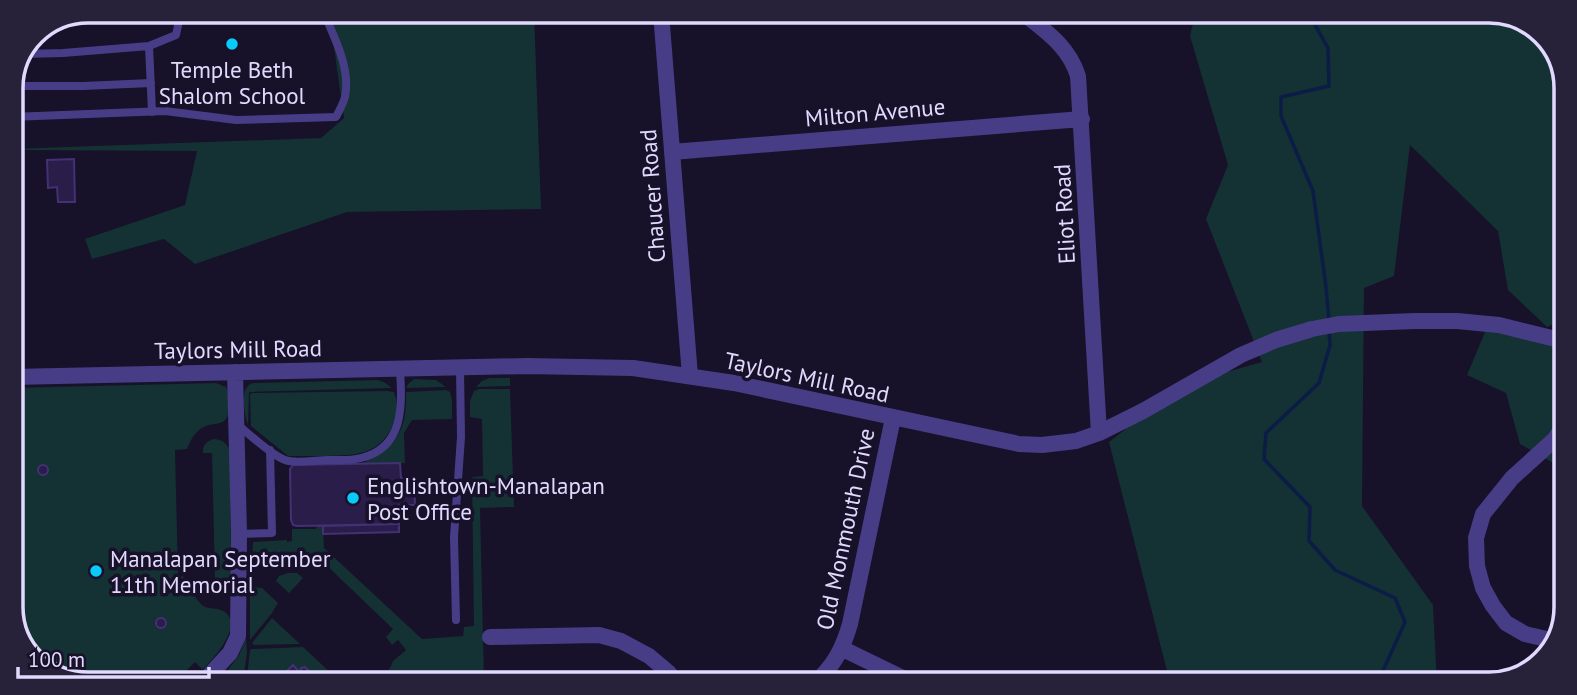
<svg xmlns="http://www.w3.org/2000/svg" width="1577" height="695" font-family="'PT Sans',sans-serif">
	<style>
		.green { fill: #143133 }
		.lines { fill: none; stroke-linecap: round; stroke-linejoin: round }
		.stream { stroke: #0c1c47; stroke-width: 3.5 }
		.building { fill: #2b1d49; stroke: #443075; stroke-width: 2 }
		.service { stroke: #473d87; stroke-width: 8 }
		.minor { stroke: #473d87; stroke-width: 16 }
		.poi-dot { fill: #0acaf9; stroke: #171129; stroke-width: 2.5 }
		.labels { text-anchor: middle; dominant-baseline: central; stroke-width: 7; stroke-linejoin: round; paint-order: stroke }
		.poi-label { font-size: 23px; fill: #e1dafe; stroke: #171129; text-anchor: start }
		.street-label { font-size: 23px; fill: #e1dafe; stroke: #171129 }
		.rim { fill: none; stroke: #e1dafe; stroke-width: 3.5 }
	</style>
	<rect width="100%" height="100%" fill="#171129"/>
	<!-- green -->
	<path class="green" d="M 329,12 L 534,12 L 541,209 L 347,212 L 195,264 L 164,239 L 92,259 L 85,239 L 185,205 L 197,151 L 11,150 L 11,149 L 321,138 L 344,118 Z
		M 1195,15 L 1519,17 L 1551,41 L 1566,82 L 1564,320 L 1547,327 L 1508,290 L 1498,231 L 1410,145 L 1394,276 L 1364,288 L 1362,506 L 1433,605 L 1437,684 L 1170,683 L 1109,442 L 1184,384 L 1262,362 L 1206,219 L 1228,165 L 1190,36 Z
		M 1488,325 L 1564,348 L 1562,468 L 1520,444 L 1506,393 L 1467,375 Z
		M 489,378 L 510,378 L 510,386 L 476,387 L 482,381 Z
		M 414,379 L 436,380 L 446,387 L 406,388 L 408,384 Z
		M 378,380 L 384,382 L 392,388 L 249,392 L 248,424 C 244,416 241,392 248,386 C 249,384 252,384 253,383 Z
		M 216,383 L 226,387 C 229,393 229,397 229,404 C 229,432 215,418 199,430 C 193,435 190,442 187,449 L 175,450 L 178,574 C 196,582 189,591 200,603 C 206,611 217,606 225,612 C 243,626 214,658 204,668 L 202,669 L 195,662 L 178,679 L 62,678 L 52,664 L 31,656 L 24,651 L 11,613 L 11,388 Z
		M 479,389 L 510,389 L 514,507 L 480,508 L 484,680 L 370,680 L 384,675 L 390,668 L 393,661 L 406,650 L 398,640 L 392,645 L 386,637 L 393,629 L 321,560 L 312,566 C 284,552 287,563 261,568 L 252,560 L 253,542 L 287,540 L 287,542 L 292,541 L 292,529 L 316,529 L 317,526 L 323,526 L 324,548 L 422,639 L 463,636 L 464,627 L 474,626 L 472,479 L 473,477 L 483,476 L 482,419 L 470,417 L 470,401 L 474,391 Z
		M 446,390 L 450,392 L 452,400 L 452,419 L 412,420 L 404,433 L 405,463 L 360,464 C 396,448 407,432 406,392 Z
		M 387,391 L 394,392 C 398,403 398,414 393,425 C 379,455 356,455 327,456 C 314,456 301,456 288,456 L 251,426 L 250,395 L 252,393 Z
		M 214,439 C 224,440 228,444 230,453 L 231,583 L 230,586 L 226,592 L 213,595 L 205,589 L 204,582 L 215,581 L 212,453 L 203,453 C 202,445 207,441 214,439 Z
		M 288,573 L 297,573 L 303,578 L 289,593 L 276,581 L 279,576 Z
		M 252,587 L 262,588 L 278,603 L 272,613 L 250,640 L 250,589 Z
		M 272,618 L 300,644 L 254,645 L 252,643 Z
		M 246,638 L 247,653 L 244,674 L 238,679 L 228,670 L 239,655 Z
		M 303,647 L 332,674 L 330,680 L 318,680 L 305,667 L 301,668 L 300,673 L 293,666 L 279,679 L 243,679 L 247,676 L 250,650 L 252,649 Z"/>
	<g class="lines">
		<!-- stream -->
		<path class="stream" d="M 1310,16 L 1328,48 L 1329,86 L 1281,97 L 1281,116 L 1313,191 L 1326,287 L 1329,322
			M 1329,330 L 1330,345 L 1319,383 L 1266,433 L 1264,459 L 1310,507 L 1309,541 L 1335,570 L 1395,598 L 1405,622 L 1377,684"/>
	</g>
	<!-- building -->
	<path class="building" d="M 74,159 L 75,202 L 58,202 L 57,187 L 48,188 L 47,160 Z
		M 400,463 L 401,478 L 414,478 L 415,505 L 398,505 L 399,524 L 297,526 L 293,525 L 291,520 L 290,469 L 293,465 Z
		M38 470a5 5 0 1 1 10 0a5 5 0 1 1-10 0Z
		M 399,524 L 399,532 L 323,534 L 323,526 Z
		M156 623a5 5 0 1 1 10 0a5 5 0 1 1-10 0Z
		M 293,665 L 300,673 L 301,668 L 305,667 L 318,680 L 279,679 Z"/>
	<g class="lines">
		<!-- service -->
		<path class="service" d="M 149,46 L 152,112
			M 24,54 L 63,53 L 149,46 L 176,35 L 181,11
			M 11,86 L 83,86 L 151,83
			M 11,117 L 165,111 L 236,120 L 336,117 C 339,111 343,104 345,97 C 351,68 334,37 323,11
			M 237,424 C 249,434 271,455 285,460 C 294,464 317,460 328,460 C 339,460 350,461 361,458 C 405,447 402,405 400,369
			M 414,491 L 457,490
			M 239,534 L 272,533 L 270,450
			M 456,620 L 454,537 L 461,437 L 460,368"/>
		<!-- minor -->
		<path class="minor" d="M 661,13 L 690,376
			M 1024,14 C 1047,32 1069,47 1078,76 L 1099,433
			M 672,152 L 1082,119
			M 11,377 L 527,366 L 633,368 L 734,383 L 1019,444 L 1042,445 L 1076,441 L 1099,433 L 1143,411 L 1241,355 L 1276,340 L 1312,329 L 1339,324 L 1415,321 L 1457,321 L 1499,325 L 1564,341
			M 490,637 L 599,635 L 621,641 L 649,656 L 668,672 L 675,681
			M 1559,639 L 1551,640 L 1525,634 L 1506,623 L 1493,606 L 1483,588 L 1477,566 L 1476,538 L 1483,514 L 1512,478 L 1555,439 L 1563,426
			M 843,649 L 911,682
			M 206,679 L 230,653 L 238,636 L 239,534 L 235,372
			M 816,682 C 835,664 843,648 850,624 L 893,418"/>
	</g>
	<!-- markers -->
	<g class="poi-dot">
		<circle cx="232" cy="44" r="7"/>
		<circle cx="353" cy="498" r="7"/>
		<circle cx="96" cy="571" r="7"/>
	</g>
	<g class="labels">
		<!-- poi labels -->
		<g class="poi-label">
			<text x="232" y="69" text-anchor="middle">Temple Beth<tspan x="232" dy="26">Shalom School</tspan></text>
			<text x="367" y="485">Englishtown-Manalapan<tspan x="367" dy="26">Post Office</tspan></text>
			<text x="110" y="558">Manalapan September<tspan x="110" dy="26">11th Memorial</tspan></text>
		</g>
		<!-- street labels -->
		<g class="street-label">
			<text transform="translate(875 112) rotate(-5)">Milton Avenue</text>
			<text transform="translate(652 196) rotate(-94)">Chaucer Road</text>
			<text transform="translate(1064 214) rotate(-93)">Eliot Road</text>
			<text transform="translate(238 349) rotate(-1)">Taylors Mill Road</text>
			<text transform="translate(807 377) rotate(12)">Taylors Mill Road</text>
			<text transform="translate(845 529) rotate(-78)">Old Monmouth Drive</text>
		</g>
	</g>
	<!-- crop -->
	<path d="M0 0H1577V695H0ZM88 23H1489A65 65 0 0 1 1554 88V607A65 65 0 0 1 1489 672H88A65 65 0 0 1 23 607V88A65 65 0 0 1 88 23Z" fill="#27213a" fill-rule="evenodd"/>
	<path class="rim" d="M88 23H1489A65 65 0 0 1 1554 88V607A65 65 0 0 1 1489 672H88A65 65 0 0 1 23 607V88A65 65 0 0 1 88 23Z"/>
	<!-- scale -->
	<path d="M18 667v10h191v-10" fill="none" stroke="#e1dafe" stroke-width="3.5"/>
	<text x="28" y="667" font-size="21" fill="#e1dafe" stroke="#171129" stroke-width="5" paint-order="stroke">100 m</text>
</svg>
